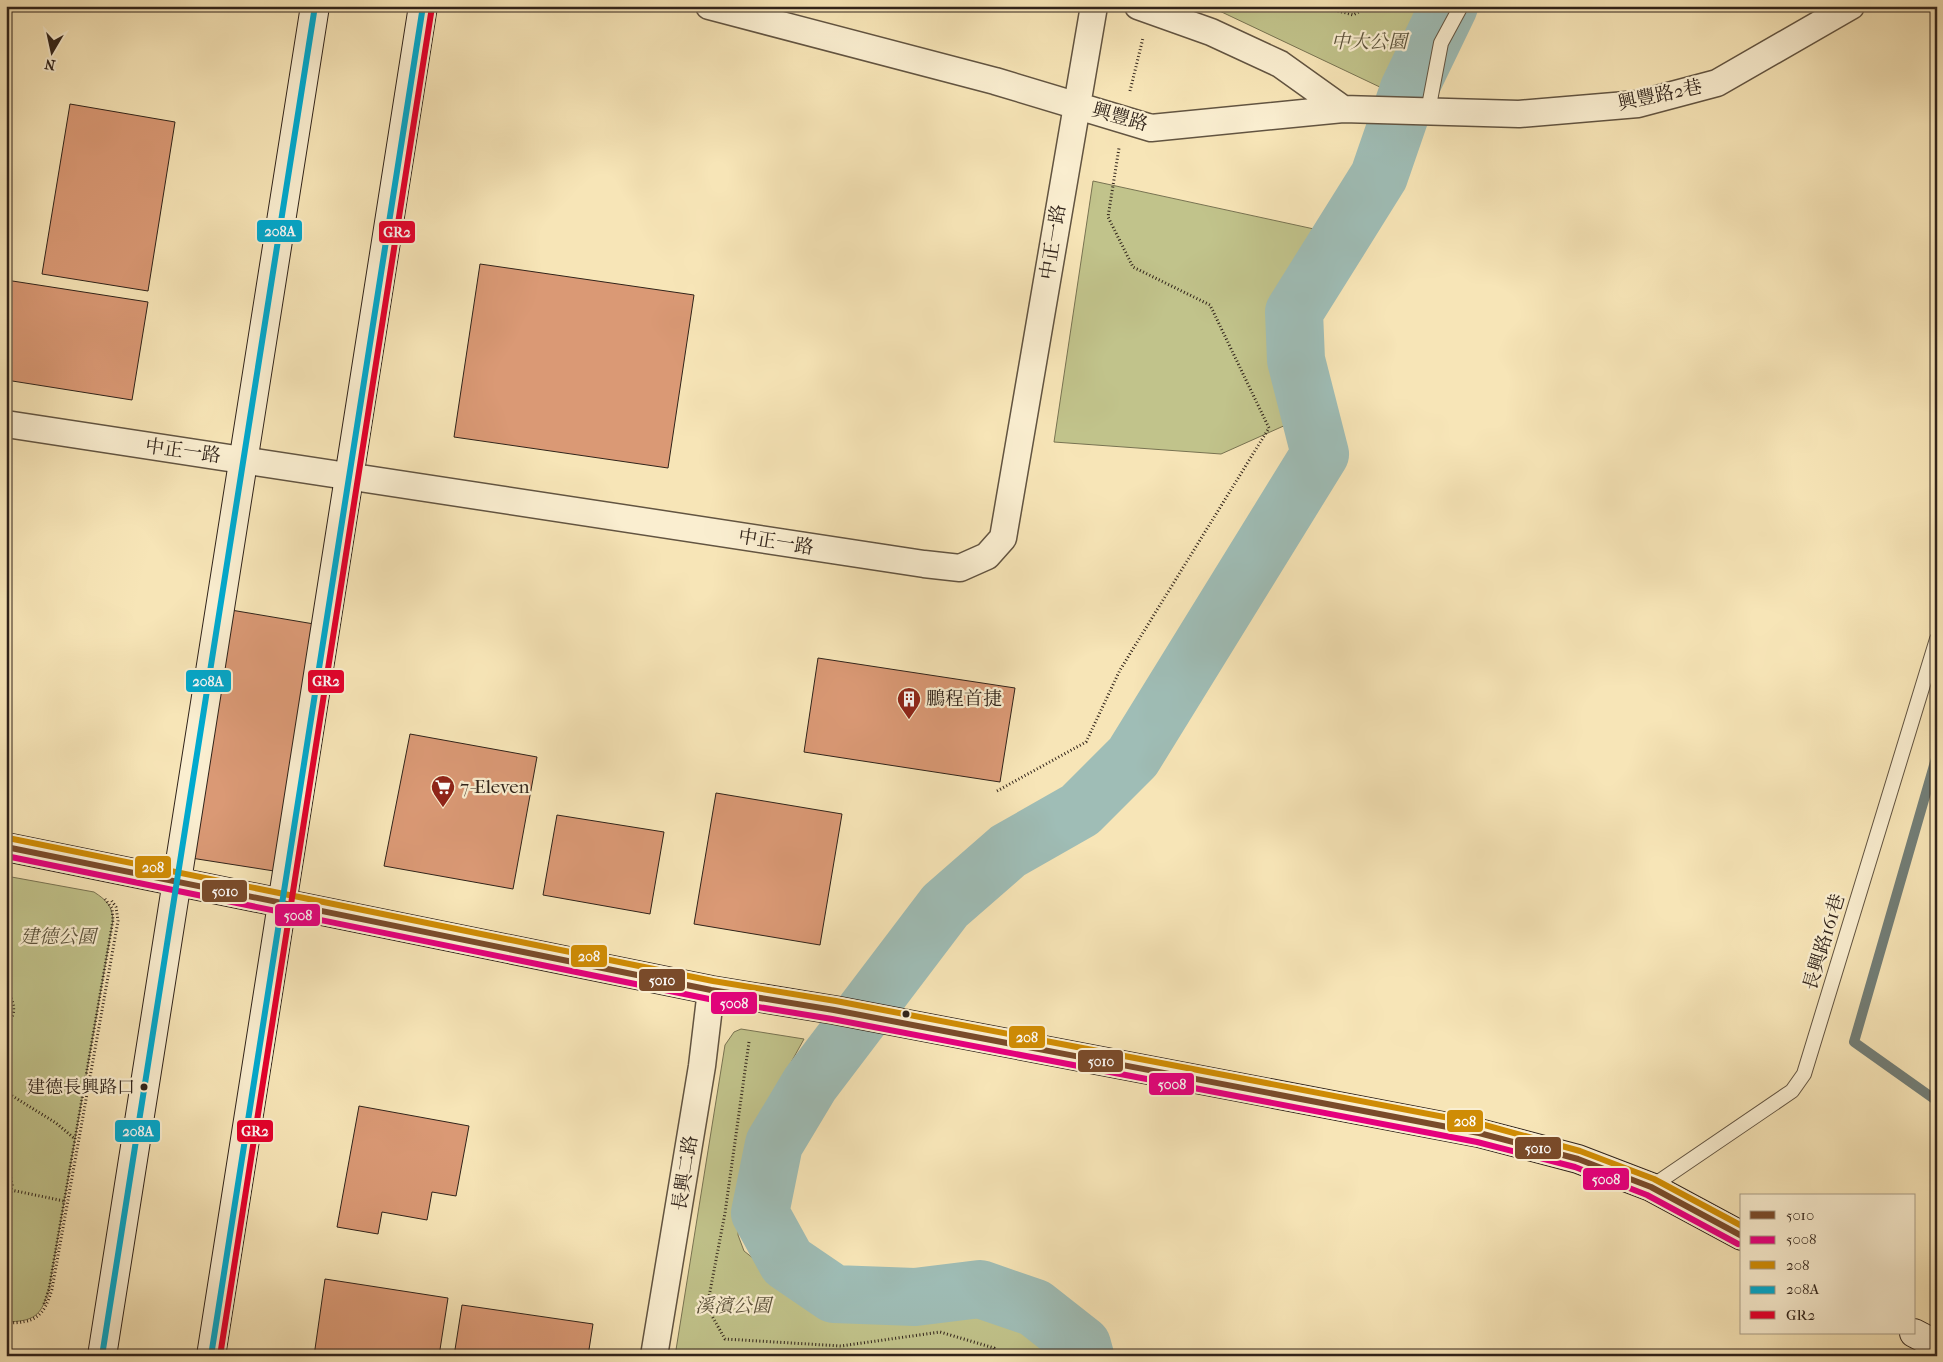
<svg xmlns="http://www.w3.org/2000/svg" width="1943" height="1362" font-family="'IM FELL French Canon','Noto Serif TC',serif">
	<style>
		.green { fill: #c1c38b; stroke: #787352 }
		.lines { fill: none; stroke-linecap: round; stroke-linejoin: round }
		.stream { stroke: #737f78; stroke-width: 10 }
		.river { stroke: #9fbdb6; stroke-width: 58 }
		.building { fill: #da9975; stroke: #30231a }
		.lane-casing { stroke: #625441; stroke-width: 16 }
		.street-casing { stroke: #625441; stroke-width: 29 }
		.secondary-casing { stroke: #30231a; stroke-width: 30 }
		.path { stroke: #30231a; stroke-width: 3; stroke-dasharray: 1 2.5; stroke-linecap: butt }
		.lane { stroke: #faeed0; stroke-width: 14 }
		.street { stroke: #faeed0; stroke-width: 26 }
		.secondary { stroke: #faeed0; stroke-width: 28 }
		.bus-1-casing { stroke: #faeed0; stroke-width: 10 }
		.bus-2-casing { stroke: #faeed0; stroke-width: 10 }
		.bus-3-casing { stroke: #faeed0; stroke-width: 10 }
		.bus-4-casing { stroke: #faeed0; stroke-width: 10 }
		.bus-5-casing { stroke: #faeed0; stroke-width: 10 }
		.bus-1 { stroke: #7a4b2a; stroke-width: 6 }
		.bus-2 { stroke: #e5007d; stroke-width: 6 }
		.bus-3 { stroke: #cf8c05; stroke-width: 6 }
		.bus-4 { stroke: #00a9ce; stroke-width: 6 }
		.bus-5 { stroke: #e4002b; stroke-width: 6 }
		.bus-dot { fill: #30231a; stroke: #faeed0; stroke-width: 2 }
		.labels { text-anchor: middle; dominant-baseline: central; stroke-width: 4.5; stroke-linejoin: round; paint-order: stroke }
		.bus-label { font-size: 18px; fill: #30231a; stroke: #faeed0; text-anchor: end }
		.park-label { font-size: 19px; font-style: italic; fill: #5c533c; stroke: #faeed0 }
		.street-label { font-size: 19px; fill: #30231a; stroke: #faeed0 }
		.poi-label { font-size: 19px; fill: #30231a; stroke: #faeed0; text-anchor: start }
		.line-badge { stroke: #faeed0; stroke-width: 2 }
		.badge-label { font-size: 14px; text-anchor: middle; font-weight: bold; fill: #fff }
	</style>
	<rect width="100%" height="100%" fill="#f7e5b7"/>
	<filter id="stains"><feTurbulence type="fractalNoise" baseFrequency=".004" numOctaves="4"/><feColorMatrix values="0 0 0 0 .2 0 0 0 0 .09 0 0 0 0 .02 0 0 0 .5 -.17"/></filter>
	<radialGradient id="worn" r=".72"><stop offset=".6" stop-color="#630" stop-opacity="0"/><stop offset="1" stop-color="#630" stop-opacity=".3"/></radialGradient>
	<!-- green -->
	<path class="green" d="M 1209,6 L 1430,6 L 1384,89 Z
		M 1093,181 L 1314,229 L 1273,299 L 1275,333 L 1288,424 L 1221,454 L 1054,442 Z
		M 6,876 L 94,892 C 106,900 112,905 113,920 L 49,1289 C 41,1317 34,1321 6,1322 Z
		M 741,1029 L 804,1039 L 758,1122 L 750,1145 L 742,1179 L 738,1235 L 744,1251 L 797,1293 L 841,1314 L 867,1317 L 898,1316 L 921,1312 L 952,1301 L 994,1308 L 1021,1318 L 1050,1356 L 675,1356 L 725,1045 L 734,1032 Z"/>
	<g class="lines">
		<!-- stream -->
		<path class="stream" d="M 1937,755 L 1854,1042 L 1937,1101"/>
		<!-- river -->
		<path class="river" d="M 1085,1356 L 1082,1345 L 1035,1308 L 980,1289 L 915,1297 L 834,1294 L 787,1262 L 760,1213 L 774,1144 L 810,1084 L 945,906 L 1008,851 L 1080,810 L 1133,757 L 1320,454 L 1296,360 L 1294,312 L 1379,176 L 1409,89 L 1449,6"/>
	</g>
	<!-- building -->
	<path class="building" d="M 70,104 L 175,122 L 148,291 L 42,274 Z
		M 480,264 L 694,295 L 668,468 L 454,437 Z
		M 6,280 L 148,302 L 132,400 L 6,380 Z
		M 231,610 L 314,624 L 274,871 L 191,858 Z
		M 818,658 L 1015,688 L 1000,782 L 804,752 Z
		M 410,734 L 537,757 L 513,889 L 384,866 Z
		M 716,793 L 842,814 L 820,945 L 694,924 Z
		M 557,815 L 664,832 L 650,914 L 543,895 Z
		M 359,1106 L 469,1126 L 456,1196 L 432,1192 L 427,1220 L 382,1212 L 378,1234 L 337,1227 Z
		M 325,1279 L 448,1298 L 439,1356 L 314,1356 Z
		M 462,1305 L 593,1324 L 588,1356 L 454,1356 Z"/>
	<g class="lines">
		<!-- lane casing -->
		<g class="lane-casing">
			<path id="lane" d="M 1428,111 L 1441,43 L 1461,6
				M 1651,1187 L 1792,1091 L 1804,1074 L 1937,639"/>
		</g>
		<!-- street casing -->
		<g class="street-casing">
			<path id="street" d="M 709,6 L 995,81 L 1151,128 L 1343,109 L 1519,114 L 1638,104 L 1717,83 L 1851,6
				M 1138,6 L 1211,32 L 1280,64 L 1343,109
				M 6,424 L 924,564 L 960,568 L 987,556 L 1003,538 L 1094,6
				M 654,1356 L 702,1066 L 711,990"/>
		</g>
		<!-- secondary casing -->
		<g class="secondary-casing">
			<path id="secondary" d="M 6,847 L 711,990 L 834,1010 L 1479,1133 L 1578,1159 L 1651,1187 L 1742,1236
				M 1914,1333 L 1937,1345
				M 102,1356 L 315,6
				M 211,1356 L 423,6"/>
		</g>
		<!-- path -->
		<path class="path" d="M 1321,6 L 1353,15 L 1369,6
			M 1130,91 L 1143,38
			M 997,791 L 1086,742 L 1120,670 L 1269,428 L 1210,305 L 1133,267 L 1108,217 L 1119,148
			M 6,989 C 13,999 19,1015 6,1023
			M 749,1042 L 725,1213 L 707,1307 L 725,1339 L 841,1346 L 940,1332 L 994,1348 L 998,1356
			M 6,1092 L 56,1123 L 75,1139
			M 6,1150 L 12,1185 L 6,1223
			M 11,1190 L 64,1201
			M 44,1304 L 49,1289 L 113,920 L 112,908 L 105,899
			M 6,1323 C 35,1323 44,1317 52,1289 L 118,921 L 116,907 L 111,900"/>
		<!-- lane -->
		<use href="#lane" class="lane"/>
		<!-- street -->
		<use href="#street" class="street"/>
		<!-- secondary -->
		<use href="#secondary" class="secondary"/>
		<!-- bus-1 casing -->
		<g class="bus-1-casing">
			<path id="bus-1" d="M 6,847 L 711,990 L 834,1010 L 1479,1133 L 1578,1159 L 1651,1187 L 1742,1236"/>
		</g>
		<!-- bus-2 casing -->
		<g class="bus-2-casing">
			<path id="bus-2" d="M 6,856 L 709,999 L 832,1019 L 1477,1142 L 1575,1167 L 1647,1195 L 1738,1244"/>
		</g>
		<!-- bus-3 casing -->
		<g class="bus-3-casing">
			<path id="bus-3" d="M 8,838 L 713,981 L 836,1001 L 1481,1124 L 1580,1151 L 1654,1179 L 1742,1226"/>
		</g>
		<!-- bus-4 casing -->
		<g class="bus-4-casing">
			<path id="bus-4" d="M 102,1356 L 315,6
				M 211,1356 L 423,6"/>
		</g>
		<!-- bus-5 casing -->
		<g class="bus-5-casing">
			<path id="bus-5" d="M 220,1356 L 432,7"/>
		</g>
		<!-- bus-1 -->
		<use href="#bus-1" class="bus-1"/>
		<!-- bus-2 -->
		<use href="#bus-2" class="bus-2"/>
		<!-- bus-3 -->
		<use href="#bus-3" class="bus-3"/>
		<!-- bus-4 -->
		<use href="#bus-4" class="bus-4"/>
		<!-- bus-5 -->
		<use href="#bus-5" class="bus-5"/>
	</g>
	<!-- icons -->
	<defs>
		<g id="building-pin" transform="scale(1.25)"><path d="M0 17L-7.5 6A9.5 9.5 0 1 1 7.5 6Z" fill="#8f2418" stroke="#faeed0"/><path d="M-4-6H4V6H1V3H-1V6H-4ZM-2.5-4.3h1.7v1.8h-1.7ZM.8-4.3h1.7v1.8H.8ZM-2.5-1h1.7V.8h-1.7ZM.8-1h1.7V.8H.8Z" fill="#fff"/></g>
		<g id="supermarket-pin" transform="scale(1.25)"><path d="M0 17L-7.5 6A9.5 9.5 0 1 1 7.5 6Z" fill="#8f2418" stroke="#faeed0"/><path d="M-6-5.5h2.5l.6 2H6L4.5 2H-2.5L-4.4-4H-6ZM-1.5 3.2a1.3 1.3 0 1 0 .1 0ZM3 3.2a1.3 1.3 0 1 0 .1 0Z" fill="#fff"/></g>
	</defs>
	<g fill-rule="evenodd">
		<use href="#building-pin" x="909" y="699"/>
		<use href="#supermarket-pin" x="443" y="787"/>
	</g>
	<!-- markers -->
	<g class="bus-dot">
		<circle cx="906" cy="1014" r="4.5"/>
		<circle cx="144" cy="1087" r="4.5"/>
	</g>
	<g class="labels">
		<!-- bus labels -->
		<g class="bus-label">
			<text x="135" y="1087">建德長興路口</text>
		</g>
		<!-- park labels -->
		<g class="park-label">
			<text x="1369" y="42">中大公園</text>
			<text x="58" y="937">建德公園</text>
			<text x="733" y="1306">溪濱公園</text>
		</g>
		<!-- street labels -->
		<g class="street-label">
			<text transform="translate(1660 95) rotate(-12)">興豐路2巷</text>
			<text transform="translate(1120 117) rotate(16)">興豐路</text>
			<text transform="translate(1053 242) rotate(-81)">中正一路</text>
			<text transform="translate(183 451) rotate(8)">中正一路</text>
			<text transform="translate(776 542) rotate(9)">中正一路</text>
			<text transform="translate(1824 942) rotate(-73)">長興路161巷</text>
			<text transform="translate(685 1173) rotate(-81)">長興二路</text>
		</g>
		<!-- poi labels -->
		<g class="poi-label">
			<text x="926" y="699">鵬程首捷</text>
			<text x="460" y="787">7-Eleven</text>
		</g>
	</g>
	<g class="line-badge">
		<rect x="256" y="219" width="47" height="24" rx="5" fill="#00a9ce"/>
		<rect x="378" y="220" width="38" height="24" rx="5" fill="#e4002b"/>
		<rect x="185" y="669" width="47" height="24" rx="5" fill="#00a9ce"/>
		<rect x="307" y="669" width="38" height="25" rx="5" fill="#e4002b"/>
		<rect x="134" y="855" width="38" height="24" rx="5" fill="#cf8c05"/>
		<rect x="201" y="879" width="47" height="24" rx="5" fill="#7a4b2a"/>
		<rect x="274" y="903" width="47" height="24" rx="5" fill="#e5007d"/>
		<rect x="570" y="944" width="38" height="24" rx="5" fill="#cf8c05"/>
		<rect x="638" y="968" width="48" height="24" rx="5" fill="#7a4b2a"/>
		<rect x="710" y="991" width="48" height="24" rx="5" fill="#e5007d"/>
		<rect x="1008" y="1025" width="38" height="24" rx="5" fill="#cf8c05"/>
		<rect x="1077" y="1049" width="47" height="24" rx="5" fill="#7a4b2a"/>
		<rect x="1148" y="1072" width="47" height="24" rx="5" fill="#e5007d"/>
		<rect x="1446" y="1109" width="38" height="24" rx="5" fill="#cf8c05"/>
		<rect x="114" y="1119" width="47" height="24" rx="5" fill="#00a9ce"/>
		<rect x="236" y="1119" width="38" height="24" rx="5" fill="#e4002b"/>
		<rect x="1514" y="1136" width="48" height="24" rx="5" fill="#7a4b2a"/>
		<rect x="1582" y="1167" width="48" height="24" rx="5" fill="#e5007d"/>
	</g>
	<g class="badge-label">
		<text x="280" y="236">208A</text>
		<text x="397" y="237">GR2</text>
		<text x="208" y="686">208A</text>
		<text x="326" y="686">GR2</text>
		<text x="153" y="872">208</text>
		<text x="225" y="896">5010</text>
		<text x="298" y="920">5008</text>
		<text x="589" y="961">208</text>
		<text x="662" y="985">5010</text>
		<text x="734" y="1008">5008</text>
		<text x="1027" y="1042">208</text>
		<text x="1101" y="1066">5010</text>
		<text x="1172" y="1089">5008</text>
		<text x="1465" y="1126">208</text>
		<text x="138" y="1136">208A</text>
		<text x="255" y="1136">GR2</text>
		<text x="1538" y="1153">5010</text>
		<text x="1606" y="1184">5008</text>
	</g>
	<!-- margin -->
	<rect width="1943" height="1362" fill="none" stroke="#f7e5b7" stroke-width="25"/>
	<rect x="8" y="8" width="1928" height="1347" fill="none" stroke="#30231a" stroke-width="2.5"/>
	<rect x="12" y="12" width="1918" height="1337" fill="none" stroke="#30231a"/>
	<!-- legend -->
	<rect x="1740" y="1194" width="175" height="140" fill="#faeed0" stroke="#a99d87"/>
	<rect x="1750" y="1211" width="25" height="8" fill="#7a4b2a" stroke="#a99d87"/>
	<text x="1786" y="1220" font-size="15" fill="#30231a">5010</text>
	<rect x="1750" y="1236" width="25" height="8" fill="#e5007d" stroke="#a99d87"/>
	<text x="1786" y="1244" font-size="15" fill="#30231a">5008</text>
	<rect x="1750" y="1261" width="25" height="8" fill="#cf8c05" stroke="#a99d87"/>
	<text x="1786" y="1270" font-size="15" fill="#30231a">208</text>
	<rect x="1750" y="1286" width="25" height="8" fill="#00a9ce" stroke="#a99d87"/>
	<text x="1786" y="1294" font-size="15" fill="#30231a">208A</text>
	<rect x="1750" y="1311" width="25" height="8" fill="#e4002b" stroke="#a99d87"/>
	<text x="1786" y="1320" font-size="15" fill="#30231a">GR2</text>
	<!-- north arrow -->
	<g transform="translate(52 52) rotate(189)" stroke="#faeed0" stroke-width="4" paint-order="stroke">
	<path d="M0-4L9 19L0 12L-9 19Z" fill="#30231a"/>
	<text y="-8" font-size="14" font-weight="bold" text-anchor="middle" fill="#30231a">N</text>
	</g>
	<rect width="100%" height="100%" filter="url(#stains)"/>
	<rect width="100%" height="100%" fill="url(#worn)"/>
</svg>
